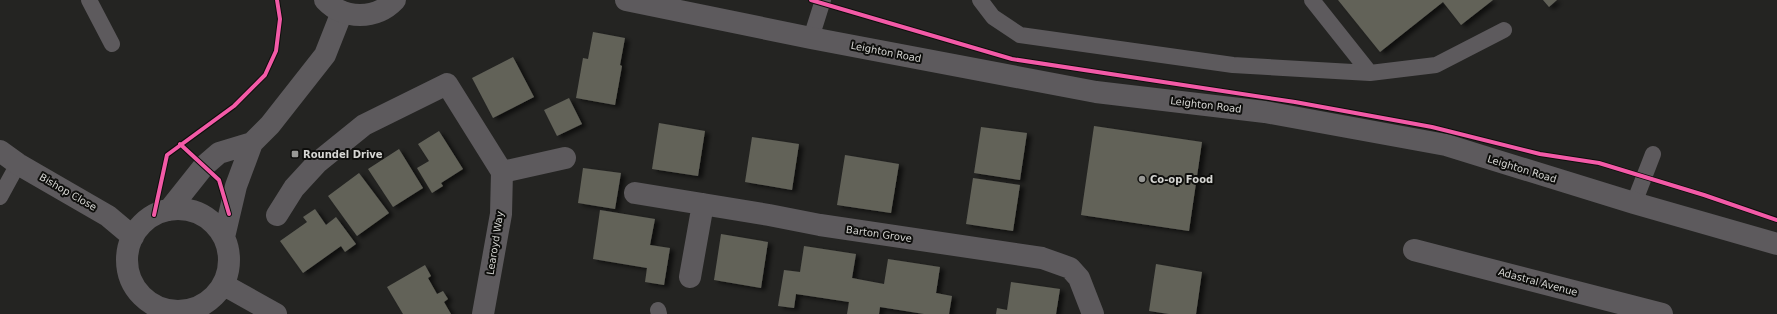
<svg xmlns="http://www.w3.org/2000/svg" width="1777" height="314" font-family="'DejaVu Sans',sans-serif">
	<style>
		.building { fill: #626259; filter: url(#shadow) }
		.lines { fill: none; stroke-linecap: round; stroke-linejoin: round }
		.service { stroke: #5d5a5d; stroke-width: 16 }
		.minor { stroke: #5d5a5d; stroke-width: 22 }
		.tertiary { stroke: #5d5a5d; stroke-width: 22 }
		.cycleway-casing { stroke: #0e0e0c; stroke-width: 6 }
		.cycleway { stroke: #f35aa7; stroke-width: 4 }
		.poi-dot { fill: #989895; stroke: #0e0e0c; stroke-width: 1.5 }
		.labels { text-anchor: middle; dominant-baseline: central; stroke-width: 4; stroke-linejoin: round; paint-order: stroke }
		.street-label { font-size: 10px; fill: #d6d6d3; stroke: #0e0e0c }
		.poi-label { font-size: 10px; font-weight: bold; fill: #d6d6d3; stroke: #0e0e0c; text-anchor: start }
	</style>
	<defs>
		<filter id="shadow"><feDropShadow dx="4.5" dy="2.5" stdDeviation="2" flood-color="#0009"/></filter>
	</defs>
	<rect width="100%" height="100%" fill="#242422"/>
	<!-- building -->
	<path class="building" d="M 1338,0 L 1493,0 L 1461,25 L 1443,2 L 1380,52 Z
		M 1543,0 L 1557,0 L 1549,7 Z
		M 593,32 L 625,38 L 620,65 L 622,66 L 615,105 L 576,98 L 583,58 L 588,59 Z
		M 513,57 L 534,97 L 493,118 L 472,78 Z
		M 569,98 L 582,124 L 557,136 L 544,110 Z
		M 659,123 L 705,131 L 698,176 L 652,169 Z
		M 1094,126 L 1202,142 L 1189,231 L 1081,215 Z
		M 981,127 L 1027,133 L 1020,180 L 974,173 Z
		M 439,131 L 463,169 L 441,183 L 443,186 L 432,193 L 417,168 L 429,161 L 418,144 Z
		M 752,137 L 799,144 L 792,190 L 745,182 Z
		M 399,149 L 423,188 L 393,207 L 368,169 Z
		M 845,155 L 899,164 L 891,213 L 837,205 Z
		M 583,168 L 621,173 L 615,209 L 578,203 Z
		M 359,173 L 389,213 L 357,236 L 328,196 Z
		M 973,178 L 1020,185 L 1013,231 L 966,224 Z
		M 315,209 L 326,225 L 336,217 L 356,244 L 345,252 L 341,246 L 303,273 L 280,241 L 307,222 L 303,217 Z
		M 600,210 L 655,219 L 650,245 L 670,248 L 664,285 L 645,282 L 647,268 L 593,259 Z
		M 721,234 L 768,242 L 761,288 L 714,280 Z
		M 804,246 L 856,254 L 852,278 L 884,284 L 888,259 L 940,267 L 936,293 L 952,296 L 949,314 L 924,314 L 880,307 L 879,314 L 847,314 L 849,302 L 796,294 L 794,308 L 778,306 L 784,270 L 800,272 Z
		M 1156,264 L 1202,272 L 1196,314 L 1169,314 L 1149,311 Z
		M 425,265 L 431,276 L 428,278 L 437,294 L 443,291 L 448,299 L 444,302 L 451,314 L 403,314 L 387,287 Z
		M 1011,282 L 1060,289 L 1056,314 L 996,314 L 997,308 L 1007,310 Z"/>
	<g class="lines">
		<!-- service -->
		<path class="service" d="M 89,0 L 112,44
			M 980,0 L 993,17 L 1020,35 L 1233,65 L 1370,73 L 1436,65 L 1504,30
			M 1312,0 L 1370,73
			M 811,38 L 823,0
			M 0,197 L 18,164
			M 1634,203 L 1653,154
			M 658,310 L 659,314"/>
		<!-- minor -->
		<path class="minor" d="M 0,151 L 18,164 L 108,216 L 133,237
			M 502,172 L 565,158
			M 635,193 L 769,215 L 820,225 L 1042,258 L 1070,268 L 1079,278 L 1093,314
			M127 260a51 51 0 1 1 102 0a51 51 0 1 1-102 0Z
			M 169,210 L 204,166 L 219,153 L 252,143
			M 277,215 L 294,188 L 317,163 L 364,125 L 447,84 L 502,172 L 501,214 L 483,314
			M 224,237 L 236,186 L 252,143 L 270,125 L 325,55 L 342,12
			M 1414,250 L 1662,314
			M 690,277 L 703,204
			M 224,285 L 276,314"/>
		<!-- tertiary -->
		<path class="tertiary" d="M 325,0 C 344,20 376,20 395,0
			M 626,0 L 811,38 L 1096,92 L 1265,112 L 1446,145 L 1634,203 L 1777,244"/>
		<!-- cycleway casing -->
		<g class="cycleway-casing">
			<path id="cycleway" d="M 811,0 L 1012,59 L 1295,102 L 1432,127 L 1540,154 L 1599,163 L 1704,195 L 1777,220
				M 180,144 L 219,180 L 229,214
				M 154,215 L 167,155 L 234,106 L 265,75 L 276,51 L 280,19 L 277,0"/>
		</g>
		<!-- cycleway -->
		<use href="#cycleway" class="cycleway"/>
	</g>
	<!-- markers -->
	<g class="poi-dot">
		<rect x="291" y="150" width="8" height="8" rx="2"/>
		<circle cx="1142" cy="179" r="4"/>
	</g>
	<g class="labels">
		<!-- street labels -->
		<g class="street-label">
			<text transform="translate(886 52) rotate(11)">Leighton Road</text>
			<text transform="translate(1206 105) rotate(7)">Leighton Road</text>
			<text transform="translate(1522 169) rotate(17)">Leighton Road</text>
			<text transform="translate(68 192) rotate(30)">Bishop Close</text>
			<text transform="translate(879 234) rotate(8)">Barton Grove</text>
			<text transform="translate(495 243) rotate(-81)">Learoyd Way</text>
			<text transform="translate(1538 282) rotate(15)">Adastral Avenue</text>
		</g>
		<!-- poi labels -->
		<g class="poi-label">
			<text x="303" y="154">Roundel Drive</text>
			<text x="1150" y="179">Co-op Food</text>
		</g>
	</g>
</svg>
